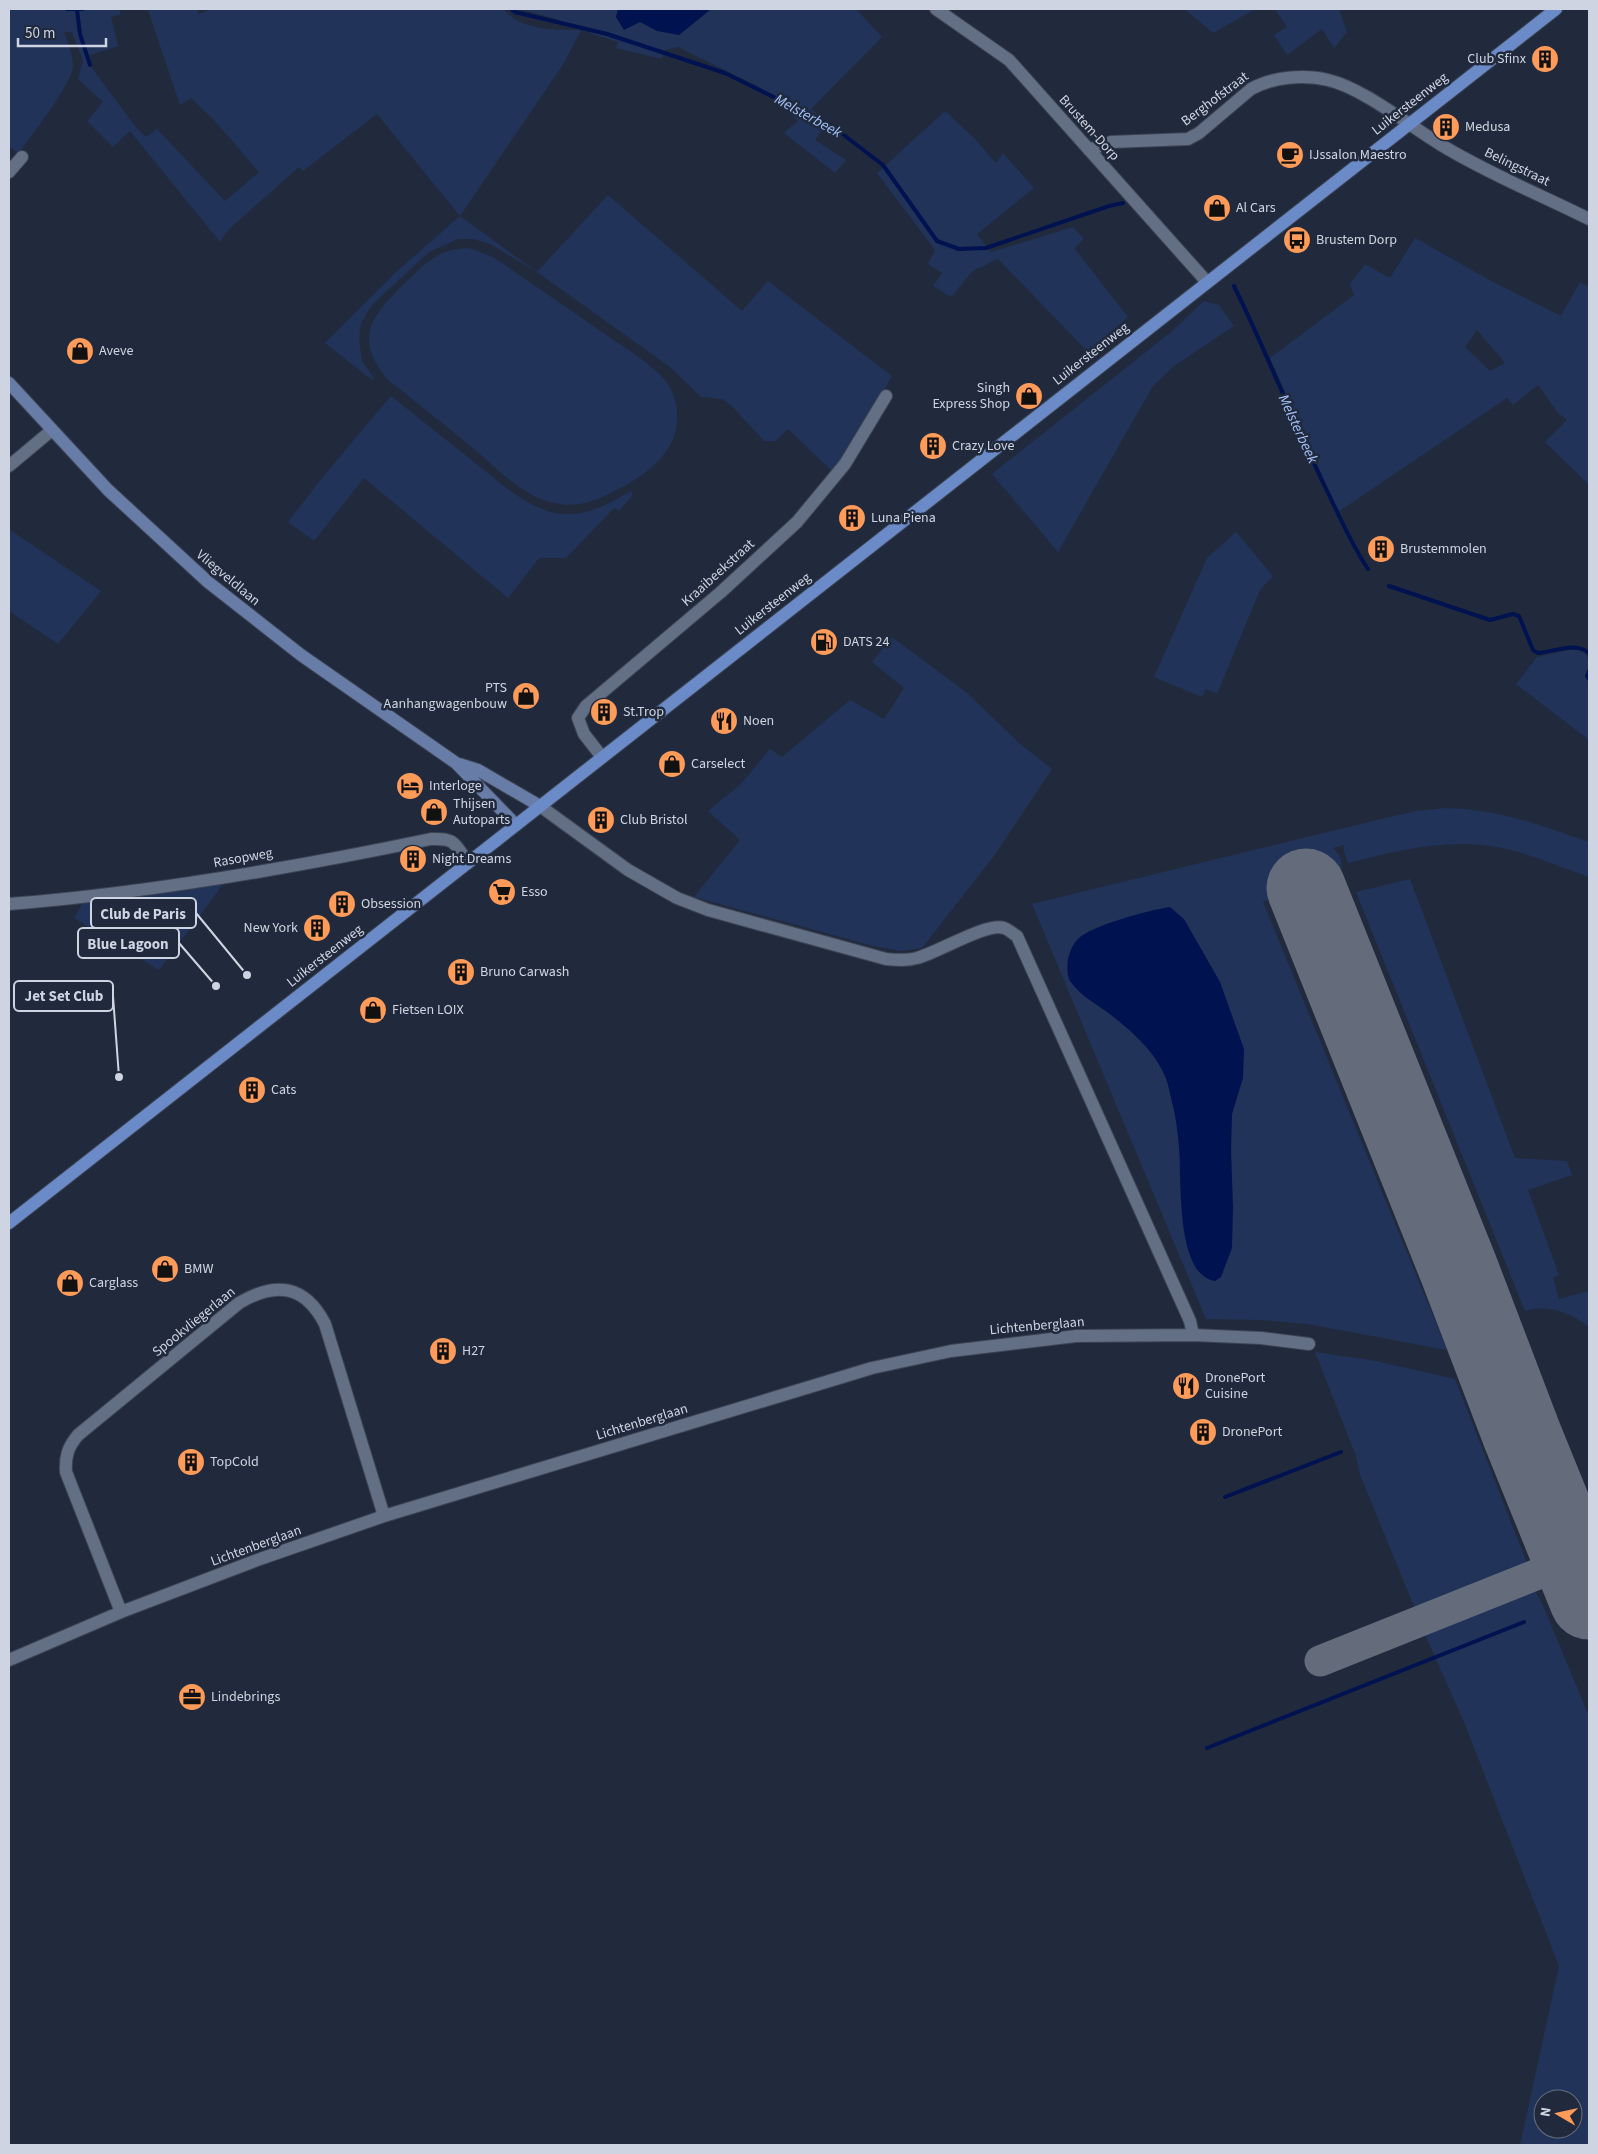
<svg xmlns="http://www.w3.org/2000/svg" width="1598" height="2154" font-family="'Source Sans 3',sans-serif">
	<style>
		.green { fill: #213358; fill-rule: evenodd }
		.water { fill: #001250 }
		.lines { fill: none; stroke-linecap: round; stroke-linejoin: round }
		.stream { stroke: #001250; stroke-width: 4 }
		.taxiway { stroke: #646c7c; stroke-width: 31 }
		.runway { stroke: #646c7c; stroke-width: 79 }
		.street-casing { stroke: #3d4454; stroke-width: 14 }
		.secondary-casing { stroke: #3d4454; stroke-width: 14 }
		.primary-casing { stroke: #3d4454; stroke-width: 14 }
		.street { stroke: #636f85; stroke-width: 12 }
		.secondary { stroke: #677da7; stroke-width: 12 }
		.primary { stroke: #6b8bc8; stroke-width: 12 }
		.labels { text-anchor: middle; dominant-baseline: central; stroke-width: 5; stroke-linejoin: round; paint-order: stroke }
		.poi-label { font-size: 14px; fill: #ced4e1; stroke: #212a3d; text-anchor: start }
		.street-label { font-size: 14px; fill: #ced4e1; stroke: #212a3d }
		.water-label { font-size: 15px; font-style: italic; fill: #a3c1f9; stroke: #212a3d }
		.leader { fill: none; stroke: #ced4e1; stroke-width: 2 }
		.callout-dot { fill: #ced4e1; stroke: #212a3d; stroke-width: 2 }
		.callout { fill: #212a3d; stroke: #ced4e1; stroke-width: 2 }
		.callout-label { font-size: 15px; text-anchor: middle; font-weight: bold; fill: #ced4e1 }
	</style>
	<rect width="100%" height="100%" fill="#212a3d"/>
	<!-- green -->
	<path class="green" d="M 9,9 L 120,9 L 120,15 L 111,17 L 118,46 L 90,55 L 89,64 L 135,126 L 146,137 L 157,129 L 225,201 L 259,172 L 215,121 L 191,98 L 180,105 L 148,10 L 196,9 L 199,14 L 212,9 L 503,9 C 521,30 552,30 579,30 L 556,19 L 520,9 L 618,9 L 616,17 L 640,22 L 679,35 L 711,9 L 856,9 L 882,37 L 811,109 L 827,122 L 815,140 L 846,160 L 835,173 L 784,133 L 798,121 L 759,87 L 678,47 L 665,50 L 662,59 L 616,48 L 618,42 L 581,30 L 564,63 L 460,216 L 537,272 L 608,195 L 742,311 L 768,281 L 892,376 L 856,441 L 833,472 L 788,429 L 776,441 L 764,441 L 731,405 L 722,399 L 701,397 L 670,367 L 537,272 L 490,244 L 473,239 L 458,239 L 429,252 L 372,305 L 361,323 L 359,340 L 362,361 L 374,378 L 372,380 L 325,343 L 396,272 L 460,216 L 377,114 L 303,171 L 299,167 L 228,230 L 220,242 L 130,131 L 113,147 L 87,121 L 103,102 L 78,79 L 83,61 L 72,32 L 64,32 C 68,44 73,53 73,66 C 72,85 31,135 19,153 L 9,147 Z
		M 1185,9 L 1255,9 L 1213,33 Z
		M 1275,9 L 1339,9 L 1347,32 L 1334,48 L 1322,29 L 1287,55 L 1274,35 L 1287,27 Z
		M 945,111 L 976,140 L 996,163 L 1003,153 L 1034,188 L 977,234 L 991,252 L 1073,227 L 1084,239 L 1074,248 L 1128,317 L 1088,352 L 998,259 L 973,271 L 951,297 L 933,286 L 942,273 L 928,264 L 935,250 L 877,173 Z
		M 1415,238 L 1495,283 L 1561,316 L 1580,282 L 1589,287 L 1589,485 L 1545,442 L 1567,420 L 1558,413 L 1538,385 L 1513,405 L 1507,398 L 1335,514 L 1331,495 L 1270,358 L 1354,295 L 1350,284 L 1365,264 L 1390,278 ZM 1477,330 L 1505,363 L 1490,371 L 1465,347 Z
		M 469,248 L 493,257 C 530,282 566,307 602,332 C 622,346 649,362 665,380 C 680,399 681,428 669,447 C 659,464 641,477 624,486 C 604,497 583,508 560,504 C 525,500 495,466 469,445 C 442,423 415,401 387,379 C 353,337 372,316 404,284 C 426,263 437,249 469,248 Z
		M 1204,301 L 1219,305 L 1234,326 L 1174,366 L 1153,386 L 1058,552 L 992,474 L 1171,332 Z
		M 391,396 C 417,417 443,437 469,458 C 497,479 527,511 563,514 C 587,516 611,503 631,491 L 633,495 L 619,511 L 614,508 L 566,558 L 539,558 L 508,598 L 364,478 L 314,541 L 288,522 L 326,473 Z
		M 10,530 L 101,591 L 58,644 L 9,611 Z
		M 1236,532 L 1273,576 L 1260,590 L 1217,694 L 1206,689 L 1202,697 L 1154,677 L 1207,558 Z
		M 892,637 L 967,693 L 1019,743 L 1052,769 L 994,856 L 922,948 L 901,951 L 873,946 L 694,897 L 740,840 L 708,811 L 742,783 L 770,749 L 782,757 L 850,700 L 884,719 L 904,688 L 872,662 Z
		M 1569,650 L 1582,650 L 1587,656 L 1589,664 L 1589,740 L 1516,684 L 1537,657 Z
		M 1445,808 C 1499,809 1539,825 1589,842 L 1589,877 C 1558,866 1524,851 1491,846 C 1442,839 1396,851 1348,863 L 1344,851 L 1344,845 L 1333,848 C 1340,855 1343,861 1341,871 L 1263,902 L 1447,1350 L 1307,1324 L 1260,1320 L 1206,1319 L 1032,904 L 1377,820 L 1416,811 Z
		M 1410,879 L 1515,1158 L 1567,1161 L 1572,1175 L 1528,1190 L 1559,1275 L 1553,1278 L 1559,1299 L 1589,1291 L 1589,1327 C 1571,1313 1547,1303 1525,1311 L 1356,892 Z
		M 224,883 L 159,970 L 74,918 L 85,899 Z
		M 1315,1352 L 1376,1361 L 1455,1379 L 1525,1558 L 1526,1564 L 1522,1569 L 1416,1611 L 1360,1475 L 1356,1456 Z
		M 1525,1589 L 1534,1590 L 1541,1601 L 1589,1716 L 1589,2145 L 1520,2145 L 1559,1966 L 1464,1722 L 1423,1630 ZM 1543,2099 L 1573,2099 L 1573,2129 L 1543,2129 Z"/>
	<!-- water -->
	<path class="water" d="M 618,9 L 711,9 L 679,35 L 657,31 L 640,22 L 624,30 L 616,17 Z
		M 1170,907 L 1184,919 L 1220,982 L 1244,1049 L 1243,1078 L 1232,1114 L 1231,1150 L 1233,1207 L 1232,1248 L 1221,1277 L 1215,1281 C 1175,1275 1182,1178 1179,1147 C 1178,1134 1176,1119 1173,1106 C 1170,1094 1168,1080 1162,1070 C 1152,1049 1129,1029 1111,1015 C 1097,1004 1080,996 1070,981 C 1067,976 1067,966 1068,959 C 1070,952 1072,945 1078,939 C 1092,925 1150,910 1170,907 Z"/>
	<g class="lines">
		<!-- stream -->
		<path class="stream" d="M 67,9 L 83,9
			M 511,9 L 515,12 L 607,34 L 725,73 L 832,126 L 883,165 L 937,241 L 959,249 L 986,248 L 1109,206 L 1123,203
			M 77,10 L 80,34 L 90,65
			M 1234,286 C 1267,353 1294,423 1327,491 C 1340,517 1351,544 1368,569
			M 1389,586 L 1490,620 L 1513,614 L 1519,616 L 1533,650 L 1538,653 C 1554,652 1575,641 1589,653
			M 1589,671 L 1587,676 L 1589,679
			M 1225,1497 L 1341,1452
			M 1207,1748 L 1524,1622"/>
		<!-- taxiway -->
		<path class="taxiway" d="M 1320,1661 L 1573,1560"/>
		<!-- runway -->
		<path class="runway" d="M 1306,888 L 1459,1270 L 1522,1435 L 1589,1600"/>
		<!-- street casing -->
		<g class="street-casing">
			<path id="street" d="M 936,9 L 1009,60 L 1207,282
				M 1089,150 L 1111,142 L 1188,139 L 1199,133 L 1251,89 C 1273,77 1304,74 1328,80 C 1363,88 1411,127 1443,146 C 1489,174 1541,195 1589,219
				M 9,172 L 22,157
				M 9,466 L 52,430
				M 602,757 L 584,734 L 578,718 L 586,706 L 721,592 L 797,522 L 845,464 L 886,396
				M 540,806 L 628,870 L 677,898 L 708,910 L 886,959 C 897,960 906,961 917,958 C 937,953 987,922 1004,928 C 1008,929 1013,934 1017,936 L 1190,1321 L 1193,1335
				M 9,904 C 150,893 292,868 431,839 C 456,838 454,843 468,863
				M 121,1612 L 66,1472 C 65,1456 68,1447 78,1435 L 239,1303 C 276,1281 305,1285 325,1324 L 384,1516
				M 9,1660 L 121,1612 L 260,1559 L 384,1516 L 872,1368 L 951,1351 L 1076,1336 L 1193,1335 L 1261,1338 L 1309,1344"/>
		</g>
		<!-- secondary casing -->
		<g class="secondary-casing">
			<path id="secondary" d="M 9,383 L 108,490 L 208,582 L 301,655 L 456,763 L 516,825
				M 459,764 L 478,770 L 540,806"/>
		</g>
		<!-- primary casing -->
		<g class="primary-casing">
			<path id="primary" d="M 9,1223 L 1556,9"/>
		</g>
		<!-- street -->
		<use href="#street" class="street"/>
		<!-- secondary -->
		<use href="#secondary" class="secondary"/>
		<!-- primary -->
		<use href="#primary" class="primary"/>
	</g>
	<!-- icons -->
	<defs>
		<g id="building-disc" transform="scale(1.4375)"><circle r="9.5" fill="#fe9b59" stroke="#212a3d"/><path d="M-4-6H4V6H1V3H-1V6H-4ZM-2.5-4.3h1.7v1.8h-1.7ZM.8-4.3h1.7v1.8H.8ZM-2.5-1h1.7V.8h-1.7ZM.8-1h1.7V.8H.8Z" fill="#111"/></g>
		<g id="cafe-disc" transform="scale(1.4375)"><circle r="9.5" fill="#fe9b59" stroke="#212a3d"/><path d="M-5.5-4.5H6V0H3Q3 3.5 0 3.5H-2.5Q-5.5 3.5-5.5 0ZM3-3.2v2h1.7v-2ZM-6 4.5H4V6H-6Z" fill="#111"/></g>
		<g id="shop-disc" transform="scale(1.4375)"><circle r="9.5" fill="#fe9b59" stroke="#212a3d"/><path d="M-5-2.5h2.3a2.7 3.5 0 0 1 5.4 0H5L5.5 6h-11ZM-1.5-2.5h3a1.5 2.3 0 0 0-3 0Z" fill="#111"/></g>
		<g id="bus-disc" transform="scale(1.4375)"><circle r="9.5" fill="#fe9b59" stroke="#212a3d"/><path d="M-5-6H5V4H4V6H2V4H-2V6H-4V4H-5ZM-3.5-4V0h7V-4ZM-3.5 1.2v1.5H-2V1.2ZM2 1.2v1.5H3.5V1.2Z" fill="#111"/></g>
		<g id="fuel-disc" transform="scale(1.4375)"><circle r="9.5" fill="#fe9b59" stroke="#212a3d"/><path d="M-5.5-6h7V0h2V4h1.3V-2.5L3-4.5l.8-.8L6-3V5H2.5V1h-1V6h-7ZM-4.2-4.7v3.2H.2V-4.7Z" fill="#111"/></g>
		<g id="restaurant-disc" transform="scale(1.4375)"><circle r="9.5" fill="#fe9b59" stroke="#212a3d"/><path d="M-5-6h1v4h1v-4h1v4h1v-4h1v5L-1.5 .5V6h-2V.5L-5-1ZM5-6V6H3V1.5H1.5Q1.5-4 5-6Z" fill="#111"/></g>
		<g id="hotel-disc" transform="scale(1.4375)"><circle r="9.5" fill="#fe9b59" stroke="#212a3d"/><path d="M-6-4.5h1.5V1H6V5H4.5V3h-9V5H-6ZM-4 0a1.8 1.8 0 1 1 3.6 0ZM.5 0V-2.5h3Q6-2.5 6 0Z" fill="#111"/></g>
		<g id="supermarket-disc" transform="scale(1.4375)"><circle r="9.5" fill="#fe9b59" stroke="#212a3d"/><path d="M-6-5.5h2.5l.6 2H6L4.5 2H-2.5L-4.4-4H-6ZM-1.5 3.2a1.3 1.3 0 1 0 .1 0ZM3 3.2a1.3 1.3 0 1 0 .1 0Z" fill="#111"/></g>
		<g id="office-disc" transform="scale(1.4375)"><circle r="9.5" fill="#fe9b59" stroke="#212a3d"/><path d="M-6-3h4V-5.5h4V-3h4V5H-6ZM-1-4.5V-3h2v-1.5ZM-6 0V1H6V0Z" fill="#111"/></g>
	</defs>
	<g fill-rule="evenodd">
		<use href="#building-disc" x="1545" y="59"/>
		<use href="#building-disc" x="1446" y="127"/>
		<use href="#cafe-disc" x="1290" y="155"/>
		<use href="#shop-disc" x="1217" y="208"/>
		<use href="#bus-disc" x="1297" y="240"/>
		<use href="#shop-disc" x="80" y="351"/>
		<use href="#shop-disc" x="1029" y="396"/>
		<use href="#building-disc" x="933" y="446"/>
		<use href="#building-disc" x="852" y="518"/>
		<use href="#building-disc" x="1381" y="549"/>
		<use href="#fuel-disc" x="824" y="642"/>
		<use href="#shop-disc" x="526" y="696"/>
		<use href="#building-disc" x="604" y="712"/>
		<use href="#restaurant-disc" x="724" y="721"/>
		<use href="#shop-disc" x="672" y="764"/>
		<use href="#hotel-disc" x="410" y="786"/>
		<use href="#shop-disc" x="434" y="812"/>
		<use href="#building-disc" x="601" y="820"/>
		<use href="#building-disc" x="413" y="859"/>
		<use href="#supermarket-disc" x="502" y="892"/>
		<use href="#building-disc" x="342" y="904"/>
		<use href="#building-disc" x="317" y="928"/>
		<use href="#building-disc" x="461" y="972"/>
		<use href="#shop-disc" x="373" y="1010"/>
		<use href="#building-disc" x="252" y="1090"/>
		<use href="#shop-disc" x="165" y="1269"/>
		<use href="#shop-disc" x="70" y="1283"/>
		<use href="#building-disc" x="443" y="1351"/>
		<use href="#restaurant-disc" x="1186" y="1386"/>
		<use href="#building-disc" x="1203" y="1432"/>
		<use href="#building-disc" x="191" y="1462"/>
		<use href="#office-disc" x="192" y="1697"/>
	</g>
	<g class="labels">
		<!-- poi labels -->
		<g class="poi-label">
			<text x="1526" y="59" text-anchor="end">Club Sfinx</text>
			<text x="1465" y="127">Medusa</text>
			<text x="1309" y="155">IJssalon Maestro</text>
			<text x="1236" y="208">Al Cars</text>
			<text x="1316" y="240">Brustem Dorp</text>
			<text x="99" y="351">Aveve</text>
			<text x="1010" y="388" text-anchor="end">Singh<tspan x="1010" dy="16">Express Shop</tspan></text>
			<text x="952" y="446">Crazy Love</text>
			<text x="871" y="518">Luna Piena</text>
			<text x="1400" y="549">Brustemmolen</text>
			<text x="843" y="642">DATS 24</text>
			<text x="507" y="688" text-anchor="end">PTS<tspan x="507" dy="16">Aanhangwagenbouw</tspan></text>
			<text x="623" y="712">St.Trop</text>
			<text x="743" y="721">Noen</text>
			<text x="691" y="764">Carselect</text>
			<text x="429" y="786">Interloge</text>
			<text x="453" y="804">Thijsen<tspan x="453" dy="16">Autoparts</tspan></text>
			<text x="620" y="820">Club Bristol</text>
			<text x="432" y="859">Night Dreams</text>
			<text x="521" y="892">Esso</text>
			<text x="361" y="904">Obsession</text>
			<text x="298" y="928" text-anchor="end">New York</text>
			<text x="480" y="972">Bruno Carwash</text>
			<text x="392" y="1010">Fietsen LOIX</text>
			<text x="271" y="1090">Cats</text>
			<text x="184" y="1269">BMW</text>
			<text x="89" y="1283">Carglass</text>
			<text x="462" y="1351">H27</text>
			<text x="1205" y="1378">DronePort<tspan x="1205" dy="16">Cuisine</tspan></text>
			<text x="1222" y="1432">DronePort</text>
			<text x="210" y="1462">TopCold</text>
			<text x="211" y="1697">Lindebrings</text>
		</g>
		<!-- street labels -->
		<g class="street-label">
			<text transform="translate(1215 99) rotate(-37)">Berghofstraat</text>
			<text transform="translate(1410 104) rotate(-38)">Luikersteenweg</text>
			<text transform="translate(1089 128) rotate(48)">Brustem-Dorp</text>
			<text transform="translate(1517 167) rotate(26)">Belingstraat</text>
			<text transform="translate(1091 354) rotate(-38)">Luikersteenweg</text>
			<text transform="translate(718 573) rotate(-42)">Kraaibeekstraat</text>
			<text transform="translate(228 578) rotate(40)">Vliegveldlaan</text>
			<text transform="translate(773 604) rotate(-38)">Luikersteenweg</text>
			<text transform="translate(243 858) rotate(-10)">Rasopweg</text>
			<text transform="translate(325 956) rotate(-38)">Luikersteenweg</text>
			<text transform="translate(194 1322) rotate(-39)">Spookvliegerlaan</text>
			<text transform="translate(1037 1326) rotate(-5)">Lichtenberglaan</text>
			<text transform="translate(642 1422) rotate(-17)">Lichtenberglaan</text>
			<text transform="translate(256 1546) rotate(-20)">Lichtenberglaan</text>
		</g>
		<!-- water labels -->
		<g class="water-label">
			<text transform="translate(808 116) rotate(29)">Melsterbeek</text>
			<text transform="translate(1298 429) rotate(65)">Melsterbeek</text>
		</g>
	</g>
	<!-- callouts -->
	<path class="leader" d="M247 975L196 913M216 986L179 943M119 1077L113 996"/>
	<g class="callout-dot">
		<circle cx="247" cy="975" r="5"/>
		<circle cx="216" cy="986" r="5"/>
		<circle cx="119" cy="1077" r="5"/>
	</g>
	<g class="callout">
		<rect x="91" y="898" width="105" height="30" rx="5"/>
		<rect x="78" y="928" width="101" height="30" rx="5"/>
		<rect x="14" y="981" width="99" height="30" rx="5"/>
	</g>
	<g class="callout-label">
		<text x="143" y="919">Club de Paris</text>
		<text x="128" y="949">Blue Lagoon</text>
		<text x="64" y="1001">Jet Set Club</text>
	</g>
	<!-- border -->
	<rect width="1598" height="2154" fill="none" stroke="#ced4e1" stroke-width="20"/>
	<!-- north arrow -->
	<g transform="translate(1558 2114) rotate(279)"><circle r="24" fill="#212a3d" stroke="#666e7f"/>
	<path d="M0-4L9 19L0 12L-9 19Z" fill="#fe9b59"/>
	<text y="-8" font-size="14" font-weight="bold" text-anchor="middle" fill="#ced4e1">N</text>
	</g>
	<!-- scale -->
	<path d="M18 38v8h88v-8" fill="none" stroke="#ced4e1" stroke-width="2.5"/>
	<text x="25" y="38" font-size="15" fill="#ced4e1" stroke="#212a3d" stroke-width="4" paint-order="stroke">50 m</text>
</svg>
